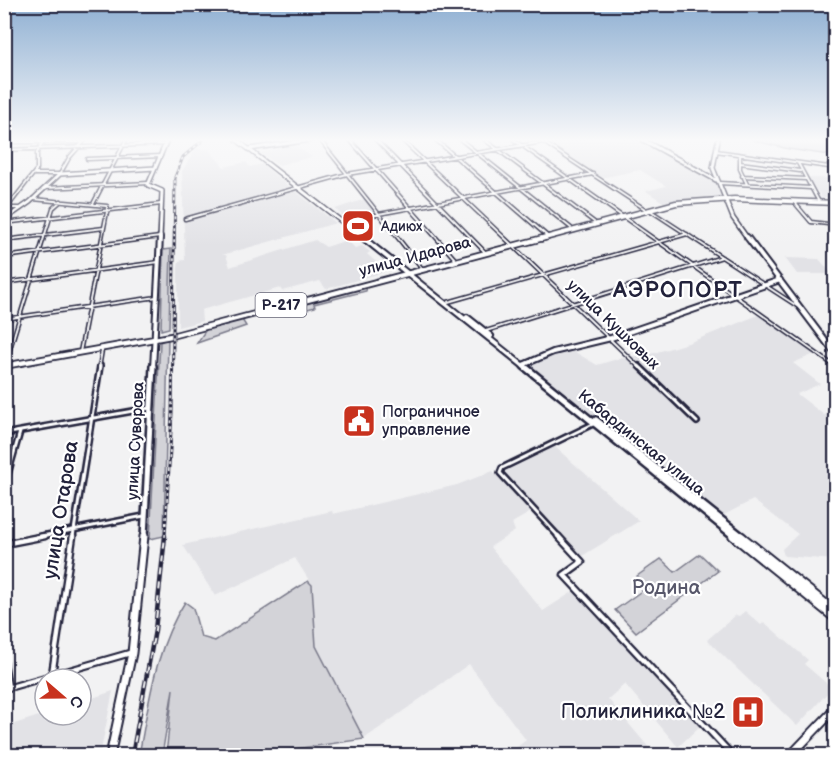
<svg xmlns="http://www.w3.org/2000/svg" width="840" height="760" font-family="'Balsamiq Sans',sans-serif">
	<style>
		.built { fill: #e2e2e6 }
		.green { fill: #d3d3d8; stroke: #7a7a8a; stroke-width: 1.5 }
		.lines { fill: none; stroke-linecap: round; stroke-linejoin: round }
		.street-far2-casing { stroke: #22223b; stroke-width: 5 }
		.street-far1-casing { stroke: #22223b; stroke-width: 8 }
		.street-casing { stroke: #22223b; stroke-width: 9 }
		.secondary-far3-casing { stroke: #22223b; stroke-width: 6 }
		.secondary-far2-casing { stroke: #22223b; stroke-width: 8 }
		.secondary-far1-casing { stroke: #22223b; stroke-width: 10 }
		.secondary-casing { stroke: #22223b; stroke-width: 11 }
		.primary-far1-casing { stroke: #22223b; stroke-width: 7 }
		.primary-casing { stroke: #22223b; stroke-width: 8 }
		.street-far2 { stroke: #fff; stroke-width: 2 }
		.street-far1 { stroke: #fff; stroke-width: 3 }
		.street { stroke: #fff; stroke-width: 4.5 }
		.secondary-far3 { stroke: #fff; stroke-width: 3 }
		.secondary-far2 { stroke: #fff; stroke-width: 4 }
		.secondary-far1 { stroke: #fff; stroke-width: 5 }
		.secondary { stroke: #fff; stroke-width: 7 }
		.primary-far1 { stroke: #fff; stroke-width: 4 }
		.primary { stroke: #fff; stroke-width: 4.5 }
		.rail-far1-casing { stroke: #22223b; stroke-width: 3 }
		.rail-casing { stroke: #22223b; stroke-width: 4.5 }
		.rail-far1 { stroke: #fff; stroke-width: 1.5; stroke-dasharray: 3; stroke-linecap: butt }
		.rail { stroke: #fff; stroke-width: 2; stroke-dasharray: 7; stroke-linecap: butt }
		.labels { text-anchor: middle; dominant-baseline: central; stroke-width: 4.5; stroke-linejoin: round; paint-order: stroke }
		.far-poi-label { font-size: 14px; fill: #22223b; stroke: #fff; text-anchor: start }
		.shield { fill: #fff; stroke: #646476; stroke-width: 1.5 }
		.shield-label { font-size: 15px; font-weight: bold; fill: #22223b }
		.street-label { font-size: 16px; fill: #22223b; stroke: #fff }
		.poi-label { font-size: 16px; fill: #22223b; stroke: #fff; text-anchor: start }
		.near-street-label { font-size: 20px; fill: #22223b; stroke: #fff }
		.near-park-label { font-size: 20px; fill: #57576a; stroke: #fff }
		.near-poi-label { font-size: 20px; fill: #22223b; stroke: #fff; text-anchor: end }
		.district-label { font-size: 22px; font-weight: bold; letter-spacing: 1.5px; fill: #22223b; stroke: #fff }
	</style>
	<rect width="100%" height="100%" fill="#f2f2f3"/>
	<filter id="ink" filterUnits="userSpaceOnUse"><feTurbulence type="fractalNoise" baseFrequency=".0167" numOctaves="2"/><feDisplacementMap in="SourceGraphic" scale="12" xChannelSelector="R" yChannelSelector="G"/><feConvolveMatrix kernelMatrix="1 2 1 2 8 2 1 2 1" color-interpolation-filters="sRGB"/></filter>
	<g filter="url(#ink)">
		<!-- built -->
		<path class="built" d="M 540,140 L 643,140 L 716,180 L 727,197 L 666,204 L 646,191 L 666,186 L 640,170 L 601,178 L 625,196 Z
			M 294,145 L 312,157 L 278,165 L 260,153 Z
			M 196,149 L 208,149 L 224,167 L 246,162 L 250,167 L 262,164 L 293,190 L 229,207 L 294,190 L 336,223 L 222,255 L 226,255 L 230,267 L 315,240 L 326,247 L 347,240 L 355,248 L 362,246 L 369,251 L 370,252 L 367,254 L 385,270 L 381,273 L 326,289 L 320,281 L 282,291 L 280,288 L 201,310 L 202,321 L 178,327 L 178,268 L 179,261 L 185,260 L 182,171 Z
			M 808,178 L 835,178 L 835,199 L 822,198 Z
			M 365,199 L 377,213 L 346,219 L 335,209 Z
			M 785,258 L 819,259 L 832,274 L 797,274 Z
			M 761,314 L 817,353 L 793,363 L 820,384 L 797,394 L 824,415 L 835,410 L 835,560 L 784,556 L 782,549 L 798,534 L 753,500 L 718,518 L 525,363 L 568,348 L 597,365 L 624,357 L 647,355 L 688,343 Z
			M 555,447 L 639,521 L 582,556 L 506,476 L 506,471 Z
			M 493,471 L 531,512 L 512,523 L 515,531 L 490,547 L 543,611 L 574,591 L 647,664 L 701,725 L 678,747 L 625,684 L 608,699 L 655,755 L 507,755 L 526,740 L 469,664 L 364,739 L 316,646 L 312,585 L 295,558 L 215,596 L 183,545 L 332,511 L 333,514 L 457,485 Z
			M 745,611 L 761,625 L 764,622 L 808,660 L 804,664 L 832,688 L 797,726 L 707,640 L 736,615 L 739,616 Z
			M 113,691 L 100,755 L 5,755 L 5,727 L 45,714 L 81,715 L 81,702 Z"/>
		<!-- green -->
		<path class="green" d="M 752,140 L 835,140 L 835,156 L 789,149 Z
			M 171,249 L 169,328 L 161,330 L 163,250 Z
			M 367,286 L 366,291 L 314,304 L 315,307 L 285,315 L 279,309 Z
			M 241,318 L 246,326 L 197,343 L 207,328 Z
			M 168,338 L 164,536 L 150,539 L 160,342 Z
			M 700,554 L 718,571 L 636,632 L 615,610 L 647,587 L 637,576 L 661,559 L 675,572 Z
			M 308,581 L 312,585 L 316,646 L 364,739 L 253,755 L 166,755 L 173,689 L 162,755 L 139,755 C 149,703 155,648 185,602 L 193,608 L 201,637 L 215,641 Z"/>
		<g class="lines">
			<!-- street-far2 casing -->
			<g class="street-far2-casing">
				<path id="street-far2" d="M 320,140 L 421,267
					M 350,140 L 455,259
					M 376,140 L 484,251
					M 402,140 L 511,244
					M 436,140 L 546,235
					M 461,140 L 571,228
					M 485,140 L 594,222
					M 514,140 L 836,367
					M 540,140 L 645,209
					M 4,142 L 83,142
					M 4,150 L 166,144
					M 716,151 L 836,168
					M 740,155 L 740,169 L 747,184
					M 87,159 L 161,156
					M 740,163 L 800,171
					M 798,163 L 819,202
					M 35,174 L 60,174 L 69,158 L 85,140
					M 742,176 L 806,179
					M 719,183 L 811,188
					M 45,188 L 149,183
					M 33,199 L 107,206 L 107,211
					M 794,202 L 811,222 L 836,225
					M 93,204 L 126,140
					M 4,208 L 20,208
					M 7,208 L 37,169 L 37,153 L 42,143
					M 651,211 L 800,308
					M 185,219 L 347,174 L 543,142
					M 341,221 L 593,174
					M 4,223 L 161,204
					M 4,240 L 104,228
					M 514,247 L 640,368
					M 4,257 L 160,237
					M 4,283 L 159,262
					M 448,302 L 687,234
					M 4,319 L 157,297
					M 486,331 L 722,257
					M 80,352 L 107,212
					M 5,365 L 53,208 L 61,201
					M 99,368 L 102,350"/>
			</g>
			<!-- street-far1 casing -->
			<g class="street-far1-casing">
				<path id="street-far1" d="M 639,366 L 697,422
					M 4,434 L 150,408
					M 4,488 L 20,432
					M 37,537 L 144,516
					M 73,537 L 100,366
					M 559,537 L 500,473 L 502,468 L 593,424"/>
			</g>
			<!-- street casing -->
			<g class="street-casing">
				<path id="street" d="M 558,536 L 582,562 L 564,575 L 733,756
					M 4,544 L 45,536
					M 4,663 L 8,687
					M 52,674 L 73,536
					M 4,689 L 130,653"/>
			</g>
			<!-- secondary-far3 casing -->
			<g class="secondary-far3-casing">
				<path id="secondary-far3" d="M 237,140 L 364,239
					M 643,140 L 716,180
					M 718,140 L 713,168 L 733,218 L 748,239
					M 249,149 L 310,140
					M 4,220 L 30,202 L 60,174 L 155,168
					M 160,239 L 162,191 L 148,185 L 167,140"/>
			</g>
			<!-- secondary-far2 casing -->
			<g class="secondary-far2-casing">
				<path id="secondary-far2" d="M 362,237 L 526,368
					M 747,237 L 836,355
					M 467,317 L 491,336
					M 523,365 L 553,352 L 611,338 L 780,280
					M 153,368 L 160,237"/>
			</g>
			<!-- secondary-far1 casing -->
			<g class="secondary-far1-casing">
				<path id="secondary-far1" d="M 524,366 L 735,537
					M 596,420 L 743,537
					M 144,537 L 153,366"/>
			</g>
			<!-- secondary casing -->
			<g class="secondary-casing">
				<path id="secondary" d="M 733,536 L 836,619
					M 741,536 L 836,612
					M 110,756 L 132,653 L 144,536
					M 790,756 L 836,708"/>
			</g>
			<!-- primary-far1 casing -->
			<g class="primary-far1-casing">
				<path id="primary-far1" d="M 541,239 L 676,203 L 734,199 L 836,203"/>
			</g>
			<!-- primary casing -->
			<g class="primary-casing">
				<path id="primary" d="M 4,366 L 171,336 L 547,237"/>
			</g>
			<!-- street-far2 -->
			<use href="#street-far2" class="street-far2"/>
			<!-- street-far1 -->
			<use href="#street-far1" class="street-far1"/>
			<!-- street -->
			<use href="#street" class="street"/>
			<!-- secondary-far3 -->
			<use href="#secondary-far3" class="secondary-far3"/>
			<!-- secondary-far2 -->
			<use href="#secondary-far2" class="secondary-far2"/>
			<!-- secondary-far1 -->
			<use href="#secondary-far1" class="secondary-far1"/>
			<!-- secondary -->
			<use href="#secondary" class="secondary"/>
			<!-- primary-far1 -->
			<use href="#primary-far1" class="primary-far1"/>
			<!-- primary -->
			<use href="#primary" class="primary"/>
			<!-- rail-far1 casing -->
			<g class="rail-far1-casing">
				<path id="rail-far1" d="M 165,537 L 172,413 L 175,177 L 183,157 L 203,140"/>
			</g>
			<!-- rail casing -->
			<g class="rail-casing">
				<path id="rail" d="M 132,756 L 155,630 L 165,536"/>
			</g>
			<!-- rail-far1 -->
			<use href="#rail-far1" class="rail-far1"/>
			<!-- rail -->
			<use href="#rail" class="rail"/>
		</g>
	</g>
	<!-- sky -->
	<linearGradient id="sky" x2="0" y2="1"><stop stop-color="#8eafd2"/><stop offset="0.57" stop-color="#f9f9fa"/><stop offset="1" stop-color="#f9f9fa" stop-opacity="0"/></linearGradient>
	<rect width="840" height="246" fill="url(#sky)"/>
	<!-- icons -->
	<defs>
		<g id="stadium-square" transform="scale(1.725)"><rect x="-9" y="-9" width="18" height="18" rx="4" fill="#c8321e" stroke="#fff"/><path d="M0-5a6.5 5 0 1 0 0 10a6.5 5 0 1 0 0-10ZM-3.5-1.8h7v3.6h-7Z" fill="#fff"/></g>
		<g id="civic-square" transform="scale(1.725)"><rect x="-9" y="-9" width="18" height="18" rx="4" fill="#c8321e" stroke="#fff"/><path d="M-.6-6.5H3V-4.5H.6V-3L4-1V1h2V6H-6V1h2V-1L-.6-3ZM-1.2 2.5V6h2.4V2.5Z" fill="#fff"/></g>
		<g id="hospital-square" transform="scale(1.725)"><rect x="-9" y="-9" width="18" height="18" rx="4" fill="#c8321e" stroke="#fff"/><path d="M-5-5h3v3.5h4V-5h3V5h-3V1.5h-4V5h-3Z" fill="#fff"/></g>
	</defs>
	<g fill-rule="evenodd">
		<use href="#stadium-square" x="358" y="226"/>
		<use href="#civic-square" x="359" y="421"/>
		<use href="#hospital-square" x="748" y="712"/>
	</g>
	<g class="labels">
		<!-- far-poi labels -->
		<g class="far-poi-label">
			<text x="381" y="226">Адиюх</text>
		</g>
		<!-- shield labels -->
		<rect class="shield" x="255.5" y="293" width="51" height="24" rx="4.5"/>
		<g class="shield-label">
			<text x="281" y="305">Р-217</text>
		</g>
		<!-- street labels -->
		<g class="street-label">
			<text transform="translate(415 257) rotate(-15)">улица Идарова</text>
			<text transform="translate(613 325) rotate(44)">улица Кушховых</text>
			<text transform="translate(136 441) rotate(-87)">улица Суворова</text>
			<text transform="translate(641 443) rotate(39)">Кабардинская улица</text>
		</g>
		<!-- poi labels -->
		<g class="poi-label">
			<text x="382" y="412">Пограничное<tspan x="382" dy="18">управление</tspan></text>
		</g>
		<!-- near-street labels -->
		<g class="near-street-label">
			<text transform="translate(61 510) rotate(-81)">улица Отарова</text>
		</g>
		<!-- near-park labels -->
		<g class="near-park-label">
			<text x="666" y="588">Родина</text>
		</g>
		<!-- near-poi labels -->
		<g class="near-poi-label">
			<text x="725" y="712">Поликлиника №2</text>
		</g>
		<!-- district labels -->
		<g class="district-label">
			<text x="678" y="290">АЭРОПОРТ</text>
		</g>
	</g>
	<!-- margin -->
	<rect width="840" height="760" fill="none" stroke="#fff" stroke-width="24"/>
	<rect x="12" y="12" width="816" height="736" fill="none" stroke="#22223b" stroke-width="2" filter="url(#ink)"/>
	<!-- north arrow -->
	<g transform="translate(63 697) rotate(110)"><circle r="28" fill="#ffffff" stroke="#a7a7b1" stroke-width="1.5"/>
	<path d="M0-4.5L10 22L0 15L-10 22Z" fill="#c8321e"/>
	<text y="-9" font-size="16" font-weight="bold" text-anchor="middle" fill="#22223b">С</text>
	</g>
</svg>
